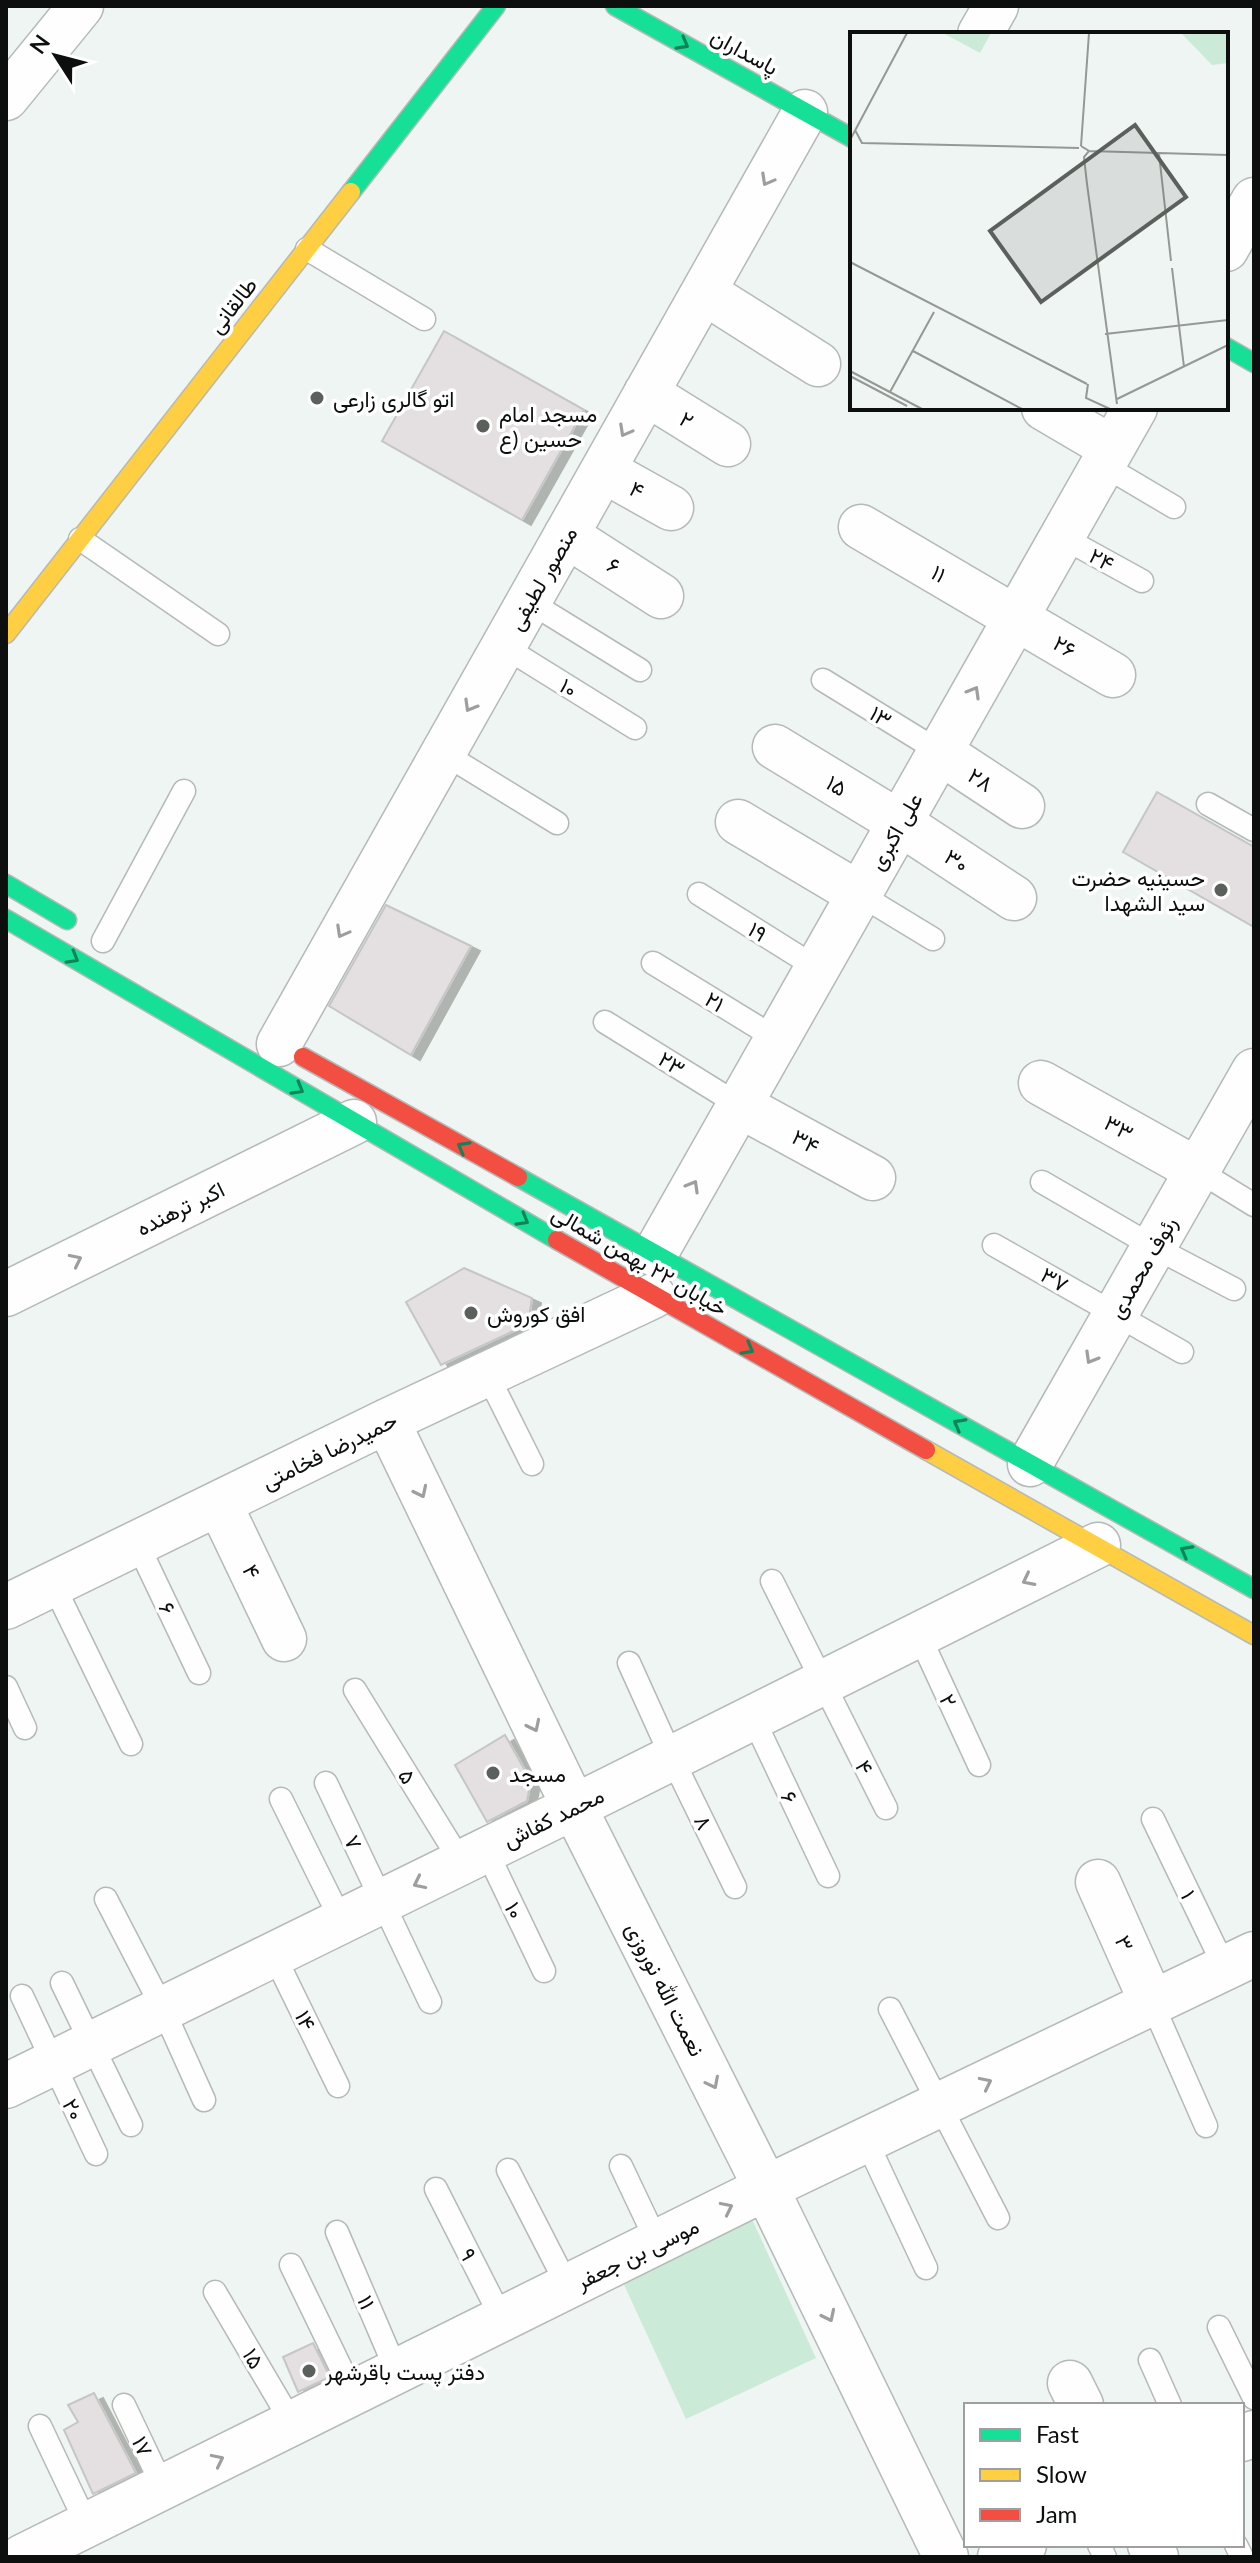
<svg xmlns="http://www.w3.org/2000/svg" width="1260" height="2563" font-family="Lato,Vazirmatn,sans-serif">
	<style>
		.green { fill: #cbebd8 }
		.building { fill: #e4dfe1; stroke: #c5c6c5; stroke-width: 2; filter: url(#shadow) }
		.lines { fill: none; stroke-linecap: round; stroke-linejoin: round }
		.lane-casing { stroke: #b5b9b7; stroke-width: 25 }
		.street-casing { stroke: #b5b9b7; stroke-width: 47 }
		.fast-casing { stroke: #b5b9b7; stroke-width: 21 }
		.slow-casing { stroke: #b5b9b7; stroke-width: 21 }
		.jam-casing { stroke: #b5b9b7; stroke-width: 21 }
		.lane { stroke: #fdfefd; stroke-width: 22 }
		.street { stroke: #fdfefd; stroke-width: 44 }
		.fast { stroke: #16e098; stroke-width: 18 }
		.slow { stroke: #ffcf43; stroke-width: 18 }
		.jam { stroke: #f24e42; stroke-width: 18 }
		.oneway { stroke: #128259 }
		.oneway2 { stroke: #9d9e9d }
		.poi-dot { fill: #5b605d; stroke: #fff; stroke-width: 3 }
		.labels { text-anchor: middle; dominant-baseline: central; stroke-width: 7; stroke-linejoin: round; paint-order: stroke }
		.street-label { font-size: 22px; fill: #0c0f0d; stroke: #fff }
		.poi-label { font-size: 22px; fill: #0c0f0d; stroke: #fff; text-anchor: start }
		.inset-road { fill: none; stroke: #949996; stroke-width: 2 }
		.view { fill: #5b605d; fill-opacity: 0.15; stroke: #5b605d; stroke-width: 4 }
		.inset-edge { fill: none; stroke: #0c0f0d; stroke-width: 4 }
	</style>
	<defs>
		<filter id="shadow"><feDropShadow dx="9" dy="5" stdDeviation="0" flood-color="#0004"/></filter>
	</defs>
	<rect width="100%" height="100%" fill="#eff5f2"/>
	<!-- green -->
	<path class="green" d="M 750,2215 L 816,2358 L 686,2419 L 620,2276 Z"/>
	<!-- building -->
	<path class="building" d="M 444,331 L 584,410 L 522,520 L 382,441 Z
		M 1157,792 L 1254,847 L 1254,927 L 1123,852 Z
		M 386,905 L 471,946 L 411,1055 L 329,1006 Z
		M 464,1268 L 532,1298 L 528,1324 L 441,1365 L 406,1302 Z
		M 505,1735 L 531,1781 L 527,1801 L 487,1822 L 455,1765 Z
		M 313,2343 L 330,2377 L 298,2392 L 283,2357 Z
		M 94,2393 L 136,2473 L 93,2494 L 64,2430 L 78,2422 L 68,2405 Z"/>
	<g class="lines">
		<!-- lane casing -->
		<g class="lane-casing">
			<path id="lane" d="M 307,249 L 424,319
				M 1103,465 L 1174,507
				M 1062,537 L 1142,581
				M 80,539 L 218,634
				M 528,601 L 640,670
				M 503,646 L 635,728
				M 823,680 L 940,752
				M 443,753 L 557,823
				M 1208,804 L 1254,830
				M 699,894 L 817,968
				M 859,894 L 933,939
				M 103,941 L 184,791
				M 653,963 L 777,1039
				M 605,1022 L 739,1105
				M 1197,1170 L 1254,1205
				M 1042,1182 L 1154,1247 L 1234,1289
				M 994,1245 L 1182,1352
				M 487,1374 L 532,1464
				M 137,1543 L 199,1673
				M 772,1581 L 886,1808
				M 53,1584 L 131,1744
				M 919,1635 L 979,1765
				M 629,1663 L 672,1758 L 735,1887
				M 6,1687 L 25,1728
				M 355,1690 L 461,1862
				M 753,1718 L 828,1876
				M 326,1783 L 430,2002
				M 281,1799 L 342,1922
				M 1153,1819 L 1225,1968
				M 486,1850 L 544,1971
				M 106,1899 L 163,2009 L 204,2100
				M 274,1955 L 338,2086
				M 62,1983 L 131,2125
				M 22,1996 L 96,2154
				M 1152,2003 L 1206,2126
				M 890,2009 L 998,2218
				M 866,2140 L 926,2268
				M 621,2166 L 657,2242
				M 508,2170 L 568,2287
				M 436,2189 L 502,2319
				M 337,2232 L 397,2372
				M 291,2265 L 353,2393
				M 215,2292 L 292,2423
				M 1219,2327 L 1254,2398
				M 1150,2360 L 1170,2405
				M 124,2405 L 163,2487
				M 40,2426 L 87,2525
				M 1099,2545 L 1105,2557
				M 1236,2545 L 1242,2557"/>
		</g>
		<!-- street casing -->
		<g class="street-casing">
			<path id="street" d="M 980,34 L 996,6
				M 6,98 L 81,6
				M 1226,249 L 1254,200
				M 704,292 L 818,364
				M 646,393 L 728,444
				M 1044,408 L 1112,448
				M 603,470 L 671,508
				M 861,527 L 1113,675
				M 566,535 L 661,596
				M 775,747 L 900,823 L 1014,898
				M 940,752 L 1022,806
				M 738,822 L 859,894
				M 279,1044 L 805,112
				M 1041,1083 L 1197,1170
				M 739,1105 L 873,1178
				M 655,1254 L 1135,408
				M 6,1294 L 354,1122
				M 387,1421 L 574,1807 L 766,2188 L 946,2557
				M 1030,1464 L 1254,1071
				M 219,1503 L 284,1639
				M 6,1607 L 387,1421 L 653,1296
				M 1098,1882 L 1152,2003
				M 6,2086 L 574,1807 L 1098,1545
				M 1070,2383 L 1081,2405
				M 1242,2439 L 1254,2433
				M 1150,2545 L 1156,2557
				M 22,2557 L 766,2188 L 1254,1954
				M 1000,2557 L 1024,2545"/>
		</g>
		<!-- fast casing -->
		<g class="fast-casing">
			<path id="fast" d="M 615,6 L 852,138
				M 351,192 L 496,6
				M 1226,347 L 1254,363
				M 6,884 L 67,920
				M 6,919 L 557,1240
				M 518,1177 L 1254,1589"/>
		</g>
		<!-- slow casing -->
		<g class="slow-casing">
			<path id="slow" d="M 6,634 L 351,192
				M 926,1450 L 1254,1635"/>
		</g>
		<!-- jam casing -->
		<g class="jam-casing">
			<path id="jam" d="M 303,1057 L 518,1177
				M 557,1240 L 926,1450"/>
		</g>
		<!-- lane -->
		<use href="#lane" class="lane"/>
		<!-- street -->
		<use href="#street" class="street"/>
		<!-- fast -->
		<use href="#fast" class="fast"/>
		<!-- slow -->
		<use href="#slow" class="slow"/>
		<!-- jam -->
		<use href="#jam" class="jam"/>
	</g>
	<!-- one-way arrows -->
	<defs><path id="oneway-chevron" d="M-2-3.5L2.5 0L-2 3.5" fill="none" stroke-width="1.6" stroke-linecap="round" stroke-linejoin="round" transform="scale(2)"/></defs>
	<g class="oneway">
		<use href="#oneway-chevron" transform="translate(683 44) rotate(29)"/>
		<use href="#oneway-chevron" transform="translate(73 958) rotate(30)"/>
		<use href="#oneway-chevron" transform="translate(298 1089) rotate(30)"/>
		<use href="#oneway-chevron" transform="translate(463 1147) rotate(-151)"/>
		<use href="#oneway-chevron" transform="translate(523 1220) rotate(30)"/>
		<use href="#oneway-chevron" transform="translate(748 1349) rotate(29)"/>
		<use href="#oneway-chevron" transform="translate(959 1424) rotate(-151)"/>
		<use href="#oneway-chevron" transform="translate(1186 1551) rotate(-151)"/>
	</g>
	<g class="oneway2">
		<use href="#oneway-chevron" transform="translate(767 180) rotate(119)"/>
		<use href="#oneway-chevron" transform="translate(625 431) rotate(119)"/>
		<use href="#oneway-chevron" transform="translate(974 692) rotate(-60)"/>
		<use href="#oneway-chevron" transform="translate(470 706) rotate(120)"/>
		<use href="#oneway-chevron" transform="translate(342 932) rotate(119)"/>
		<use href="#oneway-chevron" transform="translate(693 1186) rotate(-60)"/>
		<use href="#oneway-chevron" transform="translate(76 1260) rotate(-26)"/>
		<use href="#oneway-chevron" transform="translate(1091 1358) rotate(120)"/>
		<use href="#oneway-chevron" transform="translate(421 1492) rotate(64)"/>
		<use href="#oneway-chevron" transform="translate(1028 1580) rotate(153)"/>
		<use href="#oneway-chevron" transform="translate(534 1726) rotate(64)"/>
		<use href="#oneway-chevron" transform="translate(419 1883) rotate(154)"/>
		<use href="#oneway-chevron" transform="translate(713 2083) rotate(63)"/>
		<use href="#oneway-chevron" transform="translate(986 2083) rotate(-26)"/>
		<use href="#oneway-chevron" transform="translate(727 2208) rotate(-26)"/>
		<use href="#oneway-chevron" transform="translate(829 2316) rotate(64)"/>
		<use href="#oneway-chevron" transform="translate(218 2460) rotate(-26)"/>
	</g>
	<!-- markers -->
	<g class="poi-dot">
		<circle cx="317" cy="398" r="8"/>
		<circle cx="483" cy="426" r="8"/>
		<circle cx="1221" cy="890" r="8"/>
		<circle cx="471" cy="1313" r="8"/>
		<circle cx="493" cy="1773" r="8"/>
		<circle cx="309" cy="2371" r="8"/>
	</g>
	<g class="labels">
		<!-- street labels -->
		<g class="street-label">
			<text transform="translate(745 51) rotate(29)">پاسداران</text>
			<text transform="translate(232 305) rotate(-52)">طالقانی</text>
			<text transform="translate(687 419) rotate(32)">۲</text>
			<text transform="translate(637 489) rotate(29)">۴</text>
			<text transform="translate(1102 559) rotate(29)">۲۴</text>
			<text transform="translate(614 565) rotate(33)">۶</text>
			<text transform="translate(939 573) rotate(30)">۱۱</text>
			<text transform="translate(542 578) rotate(-60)">منصور لطیفی</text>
			<text transform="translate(1065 646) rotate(30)">۲۶</text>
			<text transform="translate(569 687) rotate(32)">۱۰</text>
			<text transform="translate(881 716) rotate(32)">۱۳</text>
			<text transform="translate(981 779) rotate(33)">۲۸</text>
			<text transform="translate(837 785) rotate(31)">۱۵</text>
			<text transform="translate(895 831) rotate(-60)">علی اکبری</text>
			<text transform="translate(957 860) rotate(33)">۳۰</text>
			<text transform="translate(758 931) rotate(32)">۱۹</text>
			<text transform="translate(715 1001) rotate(32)">۲۱</text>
			<text transform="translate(672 1063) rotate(32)">۲۳</text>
			<text transform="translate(1119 1127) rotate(29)">۳۳</text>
			<text transform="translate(806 1141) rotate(29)">۳۴</text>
			<text transform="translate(180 1208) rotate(-26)">اکبر ترهنده</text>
			<text transform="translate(640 1260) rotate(30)">خیابان ۲۲ بهمن شمالی</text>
			<text transform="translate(1142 1267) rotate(-60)">رئوف محمدی</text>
			<text transform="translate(1055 1279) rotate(30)">۳۷</text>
			<text transform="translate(329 1450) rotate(-26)">حمیدرضا فخامتی</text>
			<text transform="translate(252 1571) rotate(65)">۴</text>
			<text transform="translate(168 1608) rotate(65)">۶</text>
			<text transform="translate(949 1700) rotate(65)">۲</text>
			<text transform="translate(865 1767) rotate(63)">۴</text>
			<text transform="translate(408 1776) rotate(58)">۵</text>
			<text transform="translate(790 1797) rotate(65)">۶</text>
			<text transform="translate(553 1817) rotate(-26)">محمد کفاش</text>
			<text transform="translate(704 1822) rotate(64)">۸</text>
			<text transform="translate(354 1842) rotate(65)">۷</text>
			<text transform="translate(1189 1894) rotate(64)">۱</text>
			<text transform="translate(515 1910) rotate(64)">۱۰</text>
			<text transform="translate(1125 1943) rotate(66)">۳</text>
			<text transform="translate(666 1989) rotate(63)">نعمت الله نوروزی</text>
			<text transform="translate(306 2020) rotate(64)">۱۴</text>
			<text transform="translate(74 2109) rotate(64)">۲۰</text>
			<text transform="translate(637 2253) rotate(-26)">موسی بن جعفر</text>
			<text transform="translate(469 2254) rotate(63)">۹</text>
			<text transform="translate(367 2302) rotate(67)">۱۱</text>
			<text transform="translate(254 2358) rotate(60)">۱۵</text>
			<text transform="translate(143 2446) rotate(64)">۱۷</text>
		</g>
		<!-- poi labels -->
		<g class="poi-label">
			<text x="333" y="398">اتو گالری زارعی</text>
			<text x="499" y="413">مسجد امام<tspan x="499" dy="25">حسین (ع</tspan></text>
			<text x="1205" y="877" text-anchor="end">حسینیه حضرت<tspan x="1205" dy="25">سید الشهدا</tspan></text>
			<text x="487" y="1313">افق کوروش</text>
			<text x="509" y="1773">مسجد</text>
			<text x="325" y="2371">دفتر پست باقرشهر</text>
		</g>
	</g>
	<!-- overview -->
	<g transform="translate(850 32)">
		<rect width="378" height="378" fill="#eff5f2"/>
		<path d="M 93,1 L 141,1 L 130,21 ZM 331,1 L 378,1 L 378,31 L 362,33 Z" fill="#cbebd8"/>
		<path class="inset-road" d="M 5,98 L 12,111 L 229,116M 0,108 L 57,1M 231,114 L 239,119 L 234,125 L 237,152 L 267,372M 231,114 L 239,1M 239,119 L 378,123M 309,122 L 321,229M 0,230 L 237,352M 322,236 L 334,335M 255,302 L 378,288M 63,319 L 172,377M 0,339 L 72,377M 0,344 L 57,374M 238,352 L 236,366 L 260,377M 40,360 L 84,280M 267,367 L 378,313"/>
		<path class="view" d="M 285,93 L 336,165 L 191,270 L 140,199 Z"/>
		<rect width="378" height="378" class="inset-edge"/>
	</g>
	<!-- border -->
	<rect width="1260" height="2563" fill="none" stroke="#0c0f0d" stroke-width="16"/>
	<!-- legend -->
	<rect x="964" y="2403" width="280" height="144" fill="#ffffff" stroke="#9e9f9e" stroke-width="2"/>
	<rect x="980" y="2429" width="40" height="12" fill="#16e098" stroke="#9e9f9e" stroke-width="2"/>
	<text x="1036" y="2443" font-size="24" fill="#0c0f0d">Fast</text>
	<rect x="980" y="2469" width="40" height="12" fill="#ffcf43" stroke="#9e9f9e" stroke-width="2"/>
	<text x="1036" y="2483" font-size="24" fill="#0c0f0d">Slow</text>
	<rect x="980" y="2509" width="40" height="12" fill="#f24e42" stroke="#9e9f9e" stroke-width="2"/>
	<text x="1036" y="2523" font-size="24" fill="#0c0f0d">Jam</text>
	<!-- north arrow -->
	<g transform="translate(56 56) rotate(306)" stroke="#ffffff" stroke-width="6" paint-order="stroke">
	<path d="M0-6L14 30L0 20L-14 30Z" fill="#0c0f0d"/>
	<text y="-12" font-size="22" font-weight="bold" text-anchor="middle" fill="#0c0f0d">N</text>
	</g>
</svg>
